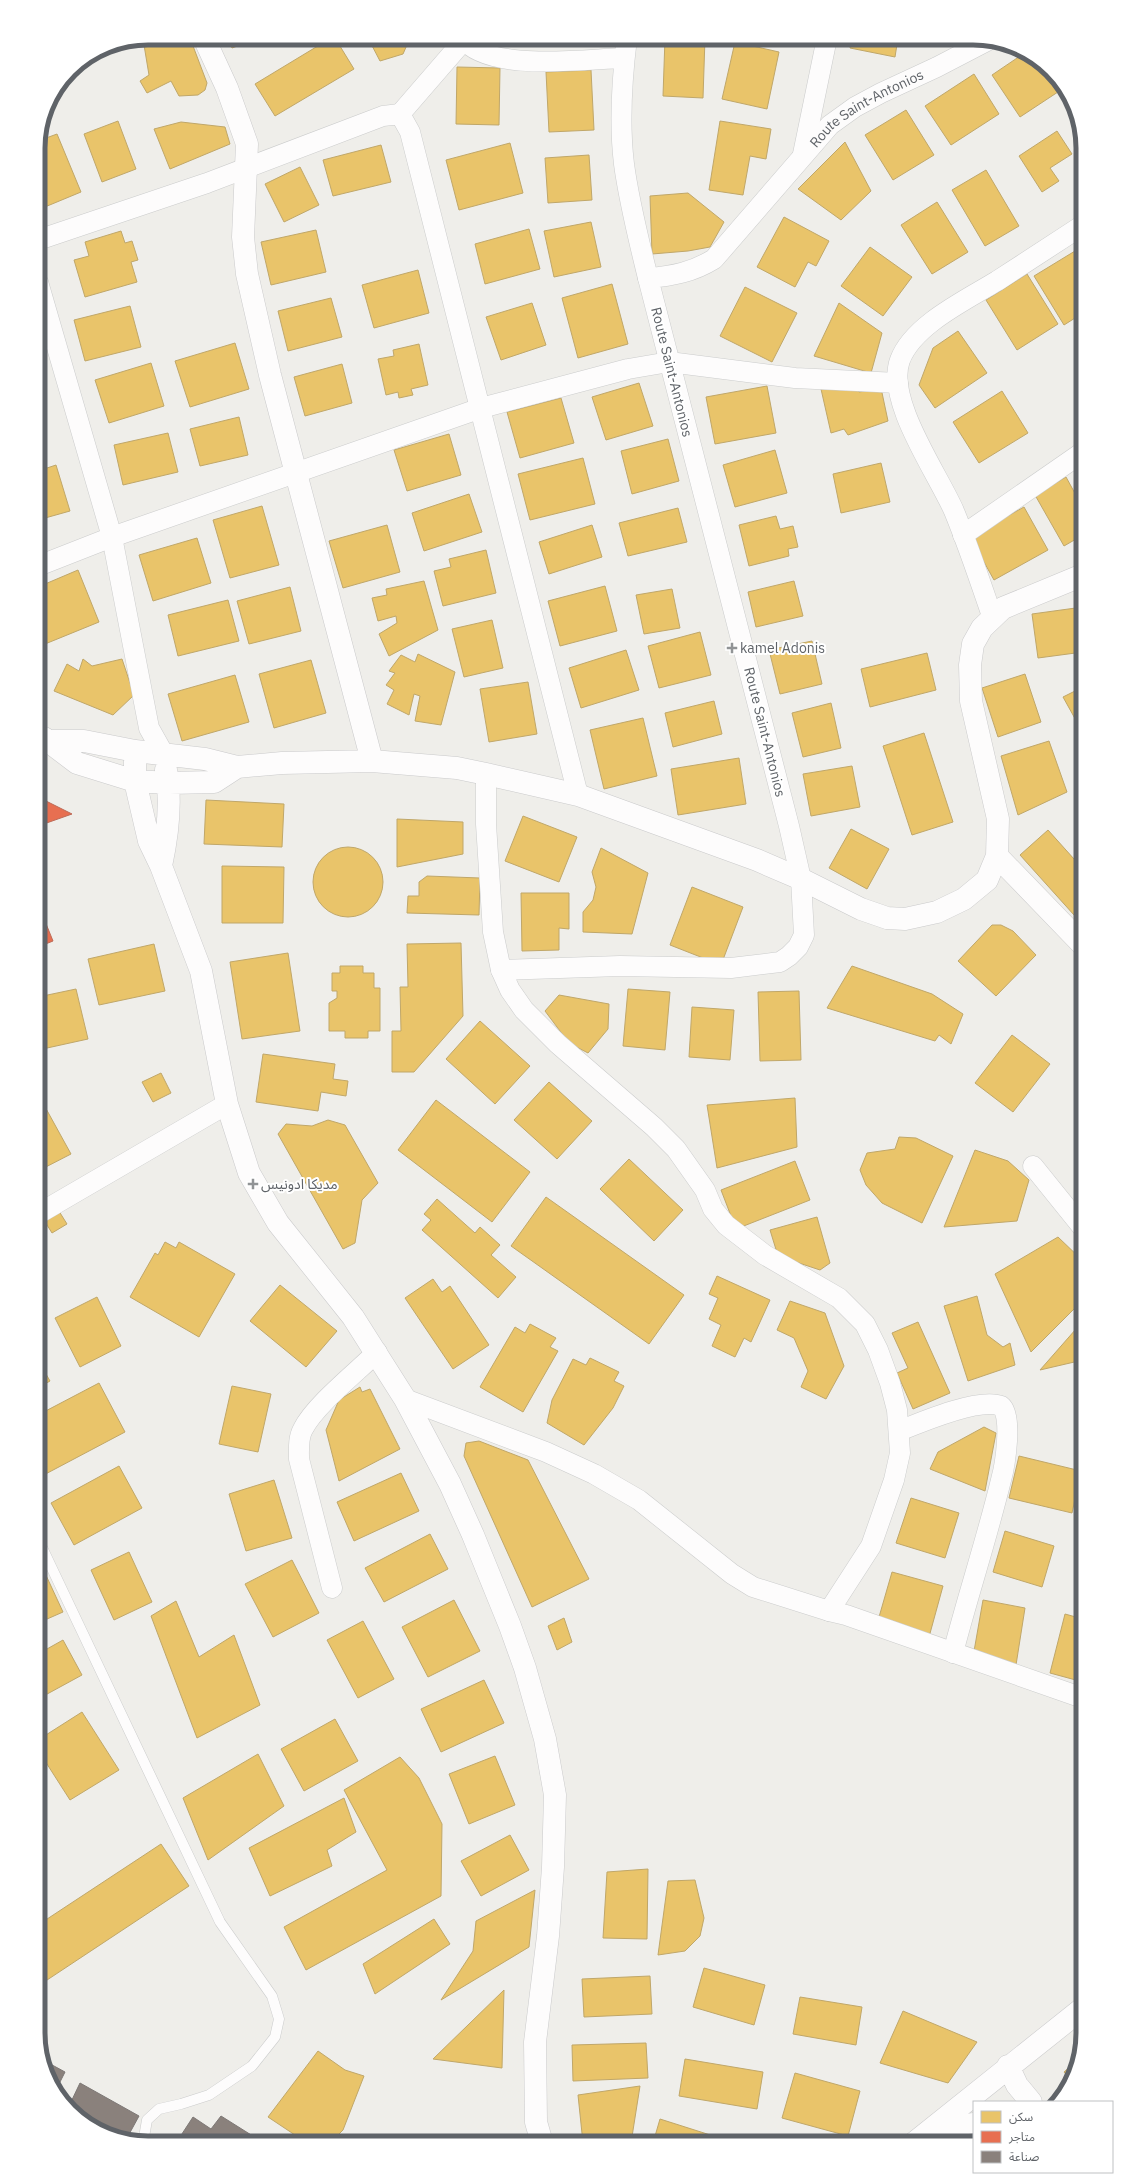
<svg xmlns="http://www.w3.org/2000/svg" width="1121" height="2181" font-family="'IBM Plex Sans','Noto Sans Arabic',sans-serif">
	<style>
		.homes { fill: #e9c46a; stroke: #c0a769 }
		.shops { fill: #e76f51; stroke: #be6b58 }
		.industry { fill: #8a817c; stroke: #7d7876 }
		.lines { fill: none; stroke-linecap: round; stroke-linejoin: round }
		.lane-casing { stroke: #cbcccc; stroke-width: 11 }
		.street-casing { stroke: #cbcccc; stroke-width: 21 }
		.secondary-casing { stroke: #cacacb; stroke-width: 23 }
		.lane { stroke: #fdfcfc; stroke-width: 10 }
		.street { stroke: #fdfcfc; stroke-width: 20 }
		.secondary { stroke: #fdfcfc; stroke-width: 22 }
		.poi-dot { fill: #919496; stroke: #fff; stroke-width: 1.5 }
		.labels { text-anchor: middle; dominant-baseline: central; stroke-width: 4; stroke-linejoin: round; paint-order: stroke }
		.street-label { font-size: 14px; fill: #5f6368; stroke: #fff }
		.poi-label { font-size: 14px; fill: #5f6368; stroke: #fff; text-anchor: start }
		.rim { fill: none; stroke: #5f6368; stroke-width: 5 }
	</style>
	<rect width="100%" height="100%" fill="#efeeea"/>
	<!-- homes -->
	<path class="homes" d="M 148,38 L 190,38 L 207,83 L 205,90 L 198,95 L 179,96 L 171,81 L 147,93 L 140,81 L 149,75 L 143,39 Z
		M 228,38 L 259,38 L 232,48 Z
		M 331,38 L 335,38 L 354,69 L 275,116 L 255,84 Z
		M 368,38 L 410,38 L 403,54 L 380,61 Z
		M 665,38 L 705,38 L 703,98 L 663,96 Z
		M 852,38 L 898,38 L 895,57 L 850,48 Z
		M 735,42 L 779,52 L 767,109 L 722,99 Z
		M 1023,54 L 1040,61 L 1061,90 L 1020,117 L 992,75 Z
		M 457,67 L 500,68 L 499,125 L 456,124 Z
		M 591,70 L 594,130 L 549,132 L 546,72 Z
		M 974,74 L 999,114 L 951,145 L 925,106 Z
		M 906,110 L 934,155 L 893,180 L 865,135 Z
		M 1076,115 L 1080,134 L 1071,118 Z
		M 118,121 L 136,169 L 102,182 L 84,134 Z
		M 720,121 L 771,129 L 766,159 L 750,156 L 743,195 L 709,190 Z
		M 181,122 L 225,127 L 230,144 L 170,169 L 154,129 Z
		M 1057,131 L 1072,154 L 1050,168 L 1059,181 L 1042,192 L 1019,156 Z
		M 57,134 L 81,192 L 40,209 L 38,204 L 38,141 Z
		M 845,142 L 871,191 L 841,220 L 798,189 Z
		M 510,143 L 523,193 L 459,210 L 446,160 Z
		M 381,145 L 391,182 L 333,196 L 323,160 Z
		M 589,155 L 592,200 L 548,203 L 545,158 Z
		M 300,167 L 319,205 L 284,222 L 265,184 Z
		M 986,170 L 1019,226 L 985,246 L 952,190 Z
		M 688,193 L 724,222 L 710,247 L 688,251 L 652,254 L 650,196 Z
		M 937,202 L 968,252 L 932,274 L 901,225 Z
		M 784,217 L 829,241 L 816,266 L 808,262 L 795,287 L 757,267 Z
		M 591,222 L 601,267 L 554,277 L 544,231 Z
		M 529,229 L 540,269 L 485,284 L 475,244 Z
		M 316,230 L 326,272 L 271,285 L 261,242 Z
		M 121,231 L 125,243 L 132,241 L 138,260 L 131,262 L 137,282 L 85,297 L 74,260 L 89,256 L 85,242 Z
		M 870,247 L 912,277 L 883,316 L 841,286 Z
		M 1075,251 L 1083,264 L 1083,313 L 1064,325 L 1034,276 Z
		M 418,270 L 429,313 L 374,328 L 362,285 Z
		M 1027,274 L 1058,324 L 1017,350 L 986,300 Z
		M 612,284 L 628,344 L 578,358 L 562,298 Z
		M 745,287 L 797,313 L 772,362 L 720,336 Z
		M 331,298 L 342,337 L 288,351 L 278,311 Z
		M 532,303 L 546,345 L 501,360 L 486,317 Z
		M 839,303 L 882,333 L 871,373 L 814,356 Z
		M 130,306 L 141,347 L 85,361 L 74,320 Z
		M 958,331 L 987,373 L 935,408 L 919,385 L 933,348 Z
		M 235,343 L 249,389 L 190,407 L 175,361 Z
		M 419,344 L 428,385 L 411,389 L 413,395 L 399,398 L 398,392 L 386,395 L 378,359 L 394,356 L 393,350 Z
		M 151,363 L 164,406 L 109,423 L 95,380 Z
		M 342,364 L 352,403 L 305,416 L 294,377 Z
		M 639,383 L 653,426 L 606,440 L 592,397 Z
		M 857,384 L 859,392 L 881,388 L 888,421 L 848,435 L 844,429 L 831,433 L 821,389 Z
		M 767,386 L 776,433 L 715,444 L 706,397 Z
		M 1002,391 L 1028,433 L 979,463 L 953,422 Z
		M 561,398 L 574,443 L 520,458 L 507,412 Z
		M 239,417 L 248,455 L 200,466 L 190,429 Z
		M 168,433 L 178,472 L 123,485 L 114,445 Z
		M 449,434 L 461,475 L 407,491 L 394,450 Z
		M 668,439 L 679,481 L 632,494 L 621,451 Z
		M 775,450 L 787,493 L 735,507 L 723,465 Z
		M 583,458 L 595,504 L 530,520 L 518,474 Z
		M 881,463 L 890,502 L 841,513 L 833,474 Z
		M 56,465 L 70,511 L 38,520 L 38,471 Z
		M 1066,477 L 1083,508 L 1083,535 L 1064,546 L 1035,495 Z
		M 469,494 L 482,532 L 424,551 L 412,513 Z
		M 262,506 L 279,565 L 230,578 L 213,520 Z
		M 1024,507 L 1048,550 L 994,580 L 970,537 Z
		M 678,508 L 687,542 L 628,556 L 619,523 Z
		M 776,516 L 780,529 L 793,526 L 798,547 L 788,549 L 789,556 L 749,566 L 739,525 Z
		M 387,525 L 400,572 L 343,588 L 329,541 Z
		M 592,525 L 602,557 L 549,574 L 539,542 Z
		M 197,538 L 211,583 L 153,601 L 139,555 Z
		M 486,550 L 496,593 L 443,606 L 434,571 L 451,567 L 449,559 Z
		M 78,570 L 99,622 L 45,644 L 38,628 L 38,587 Z
		M 424,581 L 438,630 L 389,656 L 379,634 L 397,623 L 396,616 L 378,621 L 372,598 L 387,595 L 386,589 Z
		M 794,581 L 803,616 L 756,627 L 748,592 Z
		M 605,586 L 617,631 L 560,646 L 548,601 Z
		M 290,587 L 301,631 L 249,644 L 237,601 Z
		M 672,589 L 680,628 L 644,634 L 636,595 Z
		M 228,600 L 239,641 L 178,656 L 168,615 Z
		M 1083,607 L 1083,652 L 1038,658 L 1032,614 Z
		M 492,620 L 503,668 L 464,677 L 452,629 Z
		M 700,632 L 711,675 L 659,688 L 648,646 Z
		M 812,641 L 822,684 L 780,694 L 769,650 Z
		M 626,650 L 639,690 L 581,708 L 569,668 Z
		M 927,653 L 936,690 L 870,707 L 861,669 Z
		M 418,654 L 455,672 L 441,725 L 415,721 L 420,696 L 414,694 L 409,715 L 387,704 L 394,690 L 386,685 L 395,673 L 389,671 L 401,655 L 415,662 Z
		M 83,659 L 92,666 L 122,659 L 134,695 L 113,715 L 54,691 L 67,664 L 79,671 Z
		M 311,660 L 326,713 L 274,728 L 259,674 Z
		M 1025,674 L 1041,722 L 998,737 L 982,688 Z
		M 235,675 L 249,722 L 182,741 L 168,694 Z
		M 528,682 L 537,734 L 489,742 L 480,689 Z
		M 1083,687 L 1083,733 L 1063,697 Z
		M 714,701 L 722,734 L 673,747 L 665,713 Z
		M 831,703 L 841,748 L 803,757 L 792,713 Z
		M 643,718 L 657,776 L 604,789 L 590,730 Z
		M 924,733 L 953,822 L 912,835 L 883,746 Z
		M 1049,741 L 1067,792 L 1018,815 L 1001,756 Z
		M 739,758 L 746,804 L 678,815 L 671,769 Z
		M 852,766 L 860,807 L 811,816 L 803,774 Z
		M 206,800 L 284,804 L 282,847 L 204,844 Z
		M 523,816 L 577,837 L 559,882 L 505,861 Z
		M 397,819 L 463,822 L 463,854 L 397,867 Z
		M 851,829 L 889,849 L 867,889 L 829,868 Z
		M 1048,830 L 1083,869 L 1083,925 L 1020,855 Z
		M313 882a35 35 0 1 1 70 0a35 35 0 1 1-70 0Z
		M 601,848 L 648,873 L 632,934 L 583,932 L 583,912 L 593,900 L 596,887 L 592,872 Z
		M 222,866 L 284,867 L 283,923 L 222,923 Z
		M 427,876 L 480,878 L 479,915 L 407,913 L 408,896 L 419,896 L 419,882 Z
		M 692,887 L 743,907 L 721,965 L 670,945 Z
		M 521,893 L 569,893 L 569,929 L 559,928 L 559,950 L 522,951 Z
		M 992,925 L 1001,925 L 1013,931 L 1036,955 L 996,996 L 958,961 Z
		M 461,943 L 463,1016 L 414,1072 L 392,1072 L 392,1031 L 401,1031 L 400,987 L 408,987 L 407,944 Z
		M 154,944 L 165,991 L 99,1005 L 88,959 Z
		M 288,953 L 300,1031 L 242,1039 L 230,962 Z
		M 340,966 L 363,966 L 363,973 L 374,973 L 374,988 L 380,988 L 380,1031 L 368,1031 L 368,1038 L 345,1038 L 345,1031 L 329,1031 L 329,1003 L 337,998 L 337,991 L 332,991 L 332,973 L 340,973 Z
		M 852,966 L 932,994 L 963,1014 L 951,1044 L 939,1035 L 935,1041 L 827,1008 Z
		M 76,989 L 88,1039 L 38,1050 L 38,997 Z
		M 628,989 L 670,992 L 665,1050 L 623,1046 Z
		M 799,991 L 801,1060 L 760,1061 L 758,992 Z
		M 559,995 L 609,1004 L 608,1029 L 588,1053 L 569,1043 L 545,1011 Z
		M 692,1007 L 734,1010 L 730,1060 L 689,1057 Z
		M 480,1021 L 530,1066 L 495,1104 L 446,1059 Z
		M 1012,1035 L 1050,1064 L 1013,1112 L 975,1083 Z
		M 263,1054 L 335,1064 L 333,1079 L 348,1081 L 346,1096 L 321,1092 L 318,1111 L 256,1102 Z
		M 161,1073 L 171,1093 L 153,1102 L 142,1082 Z
		M 549,1082 L 592,1121 L 557,1159 L 514,1120 Z
		M 795,1098 L 797,1147 L 717,1168 L 707,1105 Z
		M 436,1100 L 530,1172 L 492,1222 L 398,1150 Z
		M 44,1105 L 71,1154 L 38,1171 L 38,1108 Z
		M 328,1120 L 345,1125 L 378,1183 L 362,1200 L 355,1243 L 343,1249 L 278,1134 L 286,1124 L 312,1126 Z
		M 899,1137 L 916,1138 L 953,1156 L 922,1223 L 882,1203 L 866,1185 L 860,1170 L 867,1153 L 895,1149 Z
		M 975,1150 L 1008,1161 L 1029,1180 L 1017,1221 L 944,1227 Z
		M 629,1159 L 683,1210 L 654,1241 L 600,1189 Z
		M 795,1161 L 810,1200 L 736,1229 L 721,1190 Z
		M 546,1197 L 684,1295 L 649,1344 L 511,1246 Z
		M 437,1199 L 475,1233 L 480,1227 L 500,1245 L 491,1255 L 516,1277 L 498,1298 L 422,1230 L 431,1220 L 424,1214 Z
		M 57,1208 L 67,1224 L 52,1233 L 42,1217 Z
		M 817,1217 L 830,1263 L 820,1270 L 778,1256 L 770,1230 Z
		M 1058,1237 L 1083,1261 L 1083,1300 L 1031,1352 L 995,1274 Z
		M 165,1242 L 176,1248 L 179,1242 L 235,1274 L 199,1337 L 130,1297 L 155,1253 L 158,1255 Z
		M 717,1276 L 770,1300 L 751,1342 L 744,1338 L 735,1357 L 712,1346 L 721,1325 L 709,1319 L 718,1298 L 709,1294 Z
		M 433,1279 L 442,1292 L 450,1286 L 489,1345 L 453,1369 L 405,1298 Z
		M 280,1285 L 337,1331 L 306,1367 L 250,1321 Z
		M 977,1296 L 987,1335 L 1003,1347 L 1010,1343 L 1015,1365 L 968,1381 L 944,1306 Z
		M 97,1297 L 121,1346 L 80,1367 L 55,1318 Z
		M 790,1301 L 825,1313 L 844,1366 L 826,1399 L 801,1387 L 808,1371 L 794,1338 L 777,1330 Z
		M 1083,1321 L 1083,1360 L 1040,1370 Z
		M 918,1322 L 950,1393 L 913,1409 L 897,1373 L 908,1368 L 892,1333 Z
		M 530,1324 L 556,1338 L 550,1347 L 558,1351 L 523,1412 L 480,1387 L 515,1327 L 525,1333 Z
		M 590,1358 L 619,1372 L 614,1381 L 624,1386 L 613,1408 L 584,1445 L 547,1423 L 552,1400 L 573,1359 L 586,1365 Z
		M 38,1360 L 50,1381 L 38,1388 Z
		M 99,1383 L 125,1432 L 38,1478 L 38,1415 Z
		M 232,1386 L 271,1394 L 258,1452 L 219,1444 Z
		M 360,1387 L 362,1392 L 370,1389 L 400,1449 L 339,1481 L 326,1430 L 339,1400 Z
		M 984,1427 L 996,1433 L 985,1491 L 930,1469 L 938,1452 Z
		M 479,1441 L 528,1460 L 589,1579 L 532,1607 L 464,1456 L 466,1443 Z
		M 1019,1456 L 1081,1471 L 1072,1513 L 1009,1498 Z
		M 119,1466 L 142,1508 L 74,1545 L 51,1503 Z
		M 401,1473 L 419,1511 L 354,1541 L 337,1502 Z
		M 274,1480 L 292,1538 L 246,1551 L 229,1494 Z
		M 911,1498 L 959,1513 L 945,1558 L 896,1543 Z
		M 1005,1531 L 1054,1546 L 1042,1587 L 993,1572 Z
		M 430,1534 L 448,1569 L 384,1602 L 365,1568 Z
		M 129,1552 L 152,1602 L 114,1620 L 91,1570 Z
		M 38,1558 L 63,1612 L 38,1623 Z
		M 292,1560 L 319,1613 L 273,1637 L 245,1584 Z
		M 892,1572 L 943,1586 L 929,1637 L 877,1624 Z
		M 454,1600 L 480,1651 L 428,1677 L 402,1627 Z
		M 983,1600 L 1025,1608 L 1016,1665 L 973,1657 Z
		M 176,1601 L 199,1657 L 234,1635 L 260,1705 L 197,1738 L 151,1616 Z
		M 1065,1614 L 1083,1619 L 1083,1682 L 1050,1673 Z
		M 564,1618 L 572,1642 L 557,1650 L 548,1626 Z
		M 363,1621 L 394,1679 L 358,1698 L 327,1640 Z
		M 63,1640 L 82,1675 L 38,1699 L 38,1654 Z
		M 484,1680 L 504,1723 L 441,1752 L 421,1709 Z
		M 82,1712 L 119,1770 L 70,1800 L 38,1750 L 38,1740 Z
		M 335,1719 L 358,1761 L 304,1791 L 281,1749 Z
		M 258,1754 L 284,1806 L 208,1860 L 183,1798 Z
		M 495,1756 L 515,1805 L 469,1824 L 449,1774 Z
		M 400,1757 L 419,1778 L 442,1824 L 441,1896 L 306,1970 L 284,1927 L 387,1870 L 344,1790 Z
		M 344,1798 L 356,1832 L 327,1850 L 332,1866 L 270,1896 L 249,1848 Z
		M 510,1835 L 529,1870 L 481,1896 L 461,1861 Z
		M 161,1844 L 189,1886 L 38,1986 L 38,1925 Z
		M 648,1869 L 647,1939 L 603,1938 L 607,1872 Z
		M 695,1880 L 704,1918 L 700,1936 L 685,1951 L 658,1955 L 668,1881 Z
		M 535,1890 L 529,1947 L 441,2000 L 473,1951 L 476,1921 Z
		M 434,1919 L 450,1944 L 375,1994 L 363,1964 Z
		M 704,1968 L 765,1985 L 754,2025 L 693,2007 Z
		M 650,1976 L 652,2014 L 584,2017 L 582,1979 Z
		M 504,1990 L 502,2068 L 433,2059 Z
		M 800,1997 L 862,2007 L 856,2045 L 793,2034 Z
		M 903,2011 L 977,2042 L 948,2083 L 880,2063 Z
		M 646,2043 L 648,2078 L 573,2081 L 572,2045 Z
		M 318,2051 L 345,2070 L 364,2076 L 343,2130 L 330,2143 L 307,2143 L 268,2117 Z
		M 685,2059 L 763,2072 L 757,2109 L 679,2096 Z
		M 1073,2064 L 1069,2078 L 1064,2072 Z
		M 795,2073 L 860,2091 L 848,2136 L 782,2118 Z
		M 640,2086 L 631,2143 L 583,2143 L 578,2095 Z
		M 660,2119 L 726,2140 L 725,2143 L 653,2143 Z"/>
	<!-- shops -->
	<path class="shops" d="M 38,796 L 42,799 L 72,814 L 38,826 Z
		M 38,830 L 45,848 L 38,852 Z
		M 38,904 L 53,941 L 38,947 Z"/>
	<!-- industry -->
	<path class="industry" d="M 43,2060 L 65,2072 L 57,2088 L 46,2075 Z
		M 80,2083 L 139,2116 L 127,2138 L 87,2124 L 70,2104 Z
		M 221,2116 L 256,2138 L 253,2143 L 176,2143 L 193,2117 L 211,2129 Z"/>
	<g class="lines">
		<!-- lane casing -->
		<g class="lane-casing">
			<path id="lane" d="M 38,1539 L 220,1922 L 272,1996 L 279,2019 L 275,2037 L 252,2066 L 209,2095 L 181,2104 L 159,2109 L 147,2120 L 143,2143"/>
		</g>
		<!-- street casing -->
		<g class="street-casing">
			<g id="street">
				<path d="M 462,38 C 489,73 584,59 624,58"/>
				<path d="M 627,38 C 622,78 619,123 624,164 C 629,202 639,241 648,278"/>
				<path d="M 400,114 L 464,40"/>
				<path d="M 803,154 L 827,38"/>
				<path d="M 38,240 L 207,183 L 383,116 L 400,114 L 410,132 L 578,795"/>
				<path d="M 38,282 L 112,537 L 149,728 L 163,753"/>
				<path d="M 963,535 L 1083,452"/>
				<path d="M 38,566 L 112,537 L 481,408 L 628,369 L 669,362 L 795,378 L 898,383"/>
				<path d="M 992,616 C 980,581 968,545 954,511 C 938,474 885,400 900,360 C 913,325 966,300 997,281 C 1025,263 1054,244 1083,225"/>
				<path id="s1" d="M 501,970 L 620,966 L 731,968 L 780,962 L 789,956 L 798,947 L 804,935 L 801,879 L 789,826 L 648,278 C 673,276 693,272 714,259 L 830,125 L 855,107 L 881,93 L 937,67 L 987,41"/>
				<path d="M 1033,1166 L 1083,1228"/>
				<path d="M 38,1214 L 227,1104"/>
				<path d="M 405,1399 L 546,1452 L 594,1474 L 639,1500 L 732,1574 L 753,1587 L 829,1611 L 871,1546 L 894,1480 L 900,1453 L 897,1410 L 890,1383 L 878,1350 L 865,1324 L 839,1298 L 765,1255 L 726,1225 L 713,1209 L 705,1190 L 676,1149 L 654,1127 L 558,1044 L 524,1010 L 510,990 L 501,970 L 493,932 L 486,824 L 486,774"/>
				<path d="M 899,1431 C 921,1422 980,1397 1001,1406 C 1013,1415 1005,1466 1001,1480 C 987,1538 968,1595 953,1653"/>
				<path d="M 332,1588 L 299,1459 C 299,1448 298,1438 303,1429 C 315,1405 357,1372 377,1352"/>
				<path d="M 829,1611 L 846,1615 L 1083,1698"/>
				<path d="M 933,2129 L 974,2123"/>
			</g>
		</g>
		<!-- secondary casing -->
		<g class="secondary-casing">
			<path id="secondary" d="M 204,38 L 227,88 L 247,144 L 243,237 L 247,274 L 270,375 L 372,761
				M 44,738 L 77,763 L 135,781 L 169,783 L 214,782 L 237,767
				M 49,741 L 84,741 L 135,751 L 205,759 L 237,767 L 282,763 L 372,761 L 457,768 L 486,774 L 578,795 L 757,860 L 801,879 L 861,909 L 887,918 L 905,919 L 937,912 L 964,899 L 987,880 L 997,856 L 998,819 L 971,701 L 970,665 L 973,644 L 982,628 L 1003,608 L 1083,575
				M 135,751 L 135,781 L 149,841 L 161,866 L 201,971 L 227,1104 L 249,1173 L 278,1223 L 353,1317 L 405,1399 L 450,1484 L 473,1535 L 510,1626 L 525,1668 L 545,1739 L 555,1795 L 553,1867 L 548,1936 L 535,2042 L 536,2122 L 542,2143
				M 997,856 L 1083,945
				M 161,866 C 168,834 172,802 166,770
				M 1008,2066 L 1017,2085 L 1031,2102
				M 914,2143 L 1083,2008"/>
		</g>
		<!-- lane -->
		<use href="#lane" class="lane"/>
		<!-- street -->
		<use href="#street" class="street"/>
		<!-- secondary -->
		<use href="#secondary" class="secondary"/>
	</g>
	<!-- markers -->
	<g class="poi-dot">
		<path d="M730 642h4v4h4v4h-4v4h-4v-4h-4v-4h4z"/>
		<path d="M251 1178h4v4h4v4h-4v4h-4v-4h-4v-4h4z"/>
	</g>
	<g class="labels">
		<!-- street labels -->
		<g class="street-label">
			<text stroke="none"><textPath href="#s1" startOffset="1279">Route Saint-Antonios</textPath></text>
			<text transform="translate(672 372) rotate(76)">Route Saint-Antonios</text>
			<text transform="translate(765 732) rotate(76)">Route Saint-Antonios</text>
		</g>
		<!-- poi labels -->
		<g class="poi-label">
			<text x="740" y="648">kamel Adonis</text>
			<text x="261" y="1184">مديكا ادونيس</text>
		</g>
	</g>
	<!-- crop -->
	<path d="M0 0H1121V2181H0ZM148 45H973A103 103 0 0 1 1076 148V2033A103 103 0 0 1 973 2136H148A103 103 0 0 1 45 2033V148A103 103 0 0 1 148 45Z" fill="#fff" fill-rule="evenodd"/>
	<path class="rim" d="M148 45H973A103 103 0 0 1 1076 148V2033A103 103 0 0 1 973 2136H148A103 103 0 0 1 45 2033V148A103 103 0 0 1 148 45Z"/>
	<!-- legend -->
	<rect x="973" y="2101" width="140" height="72" fill="#ffffff" stroke="#bfc1c3"/>
	<rect x="981" y="2111" width="20" height="12" fill="#e9c46a" stroke="#bfc1c3"/>
	<text x="1009" y="2121" font-size="12" fill="#5f6368">سكن</text>
	<rect x="981" y="2131" width="20" height="12" fill="#e76f51" stroke="#bfc1c3"/>
	<text x="1009" y="2141" font-size="12" fill="#5f6368">متاجر</text>
	<rect x="981" y="2151" width="20" height="12" fill="#8a817c" stroke="#bfc1c3"/>
	<text x="1009" y="2161" font-size="12" fill="#5f6368">صناعة</text>
</svg>
